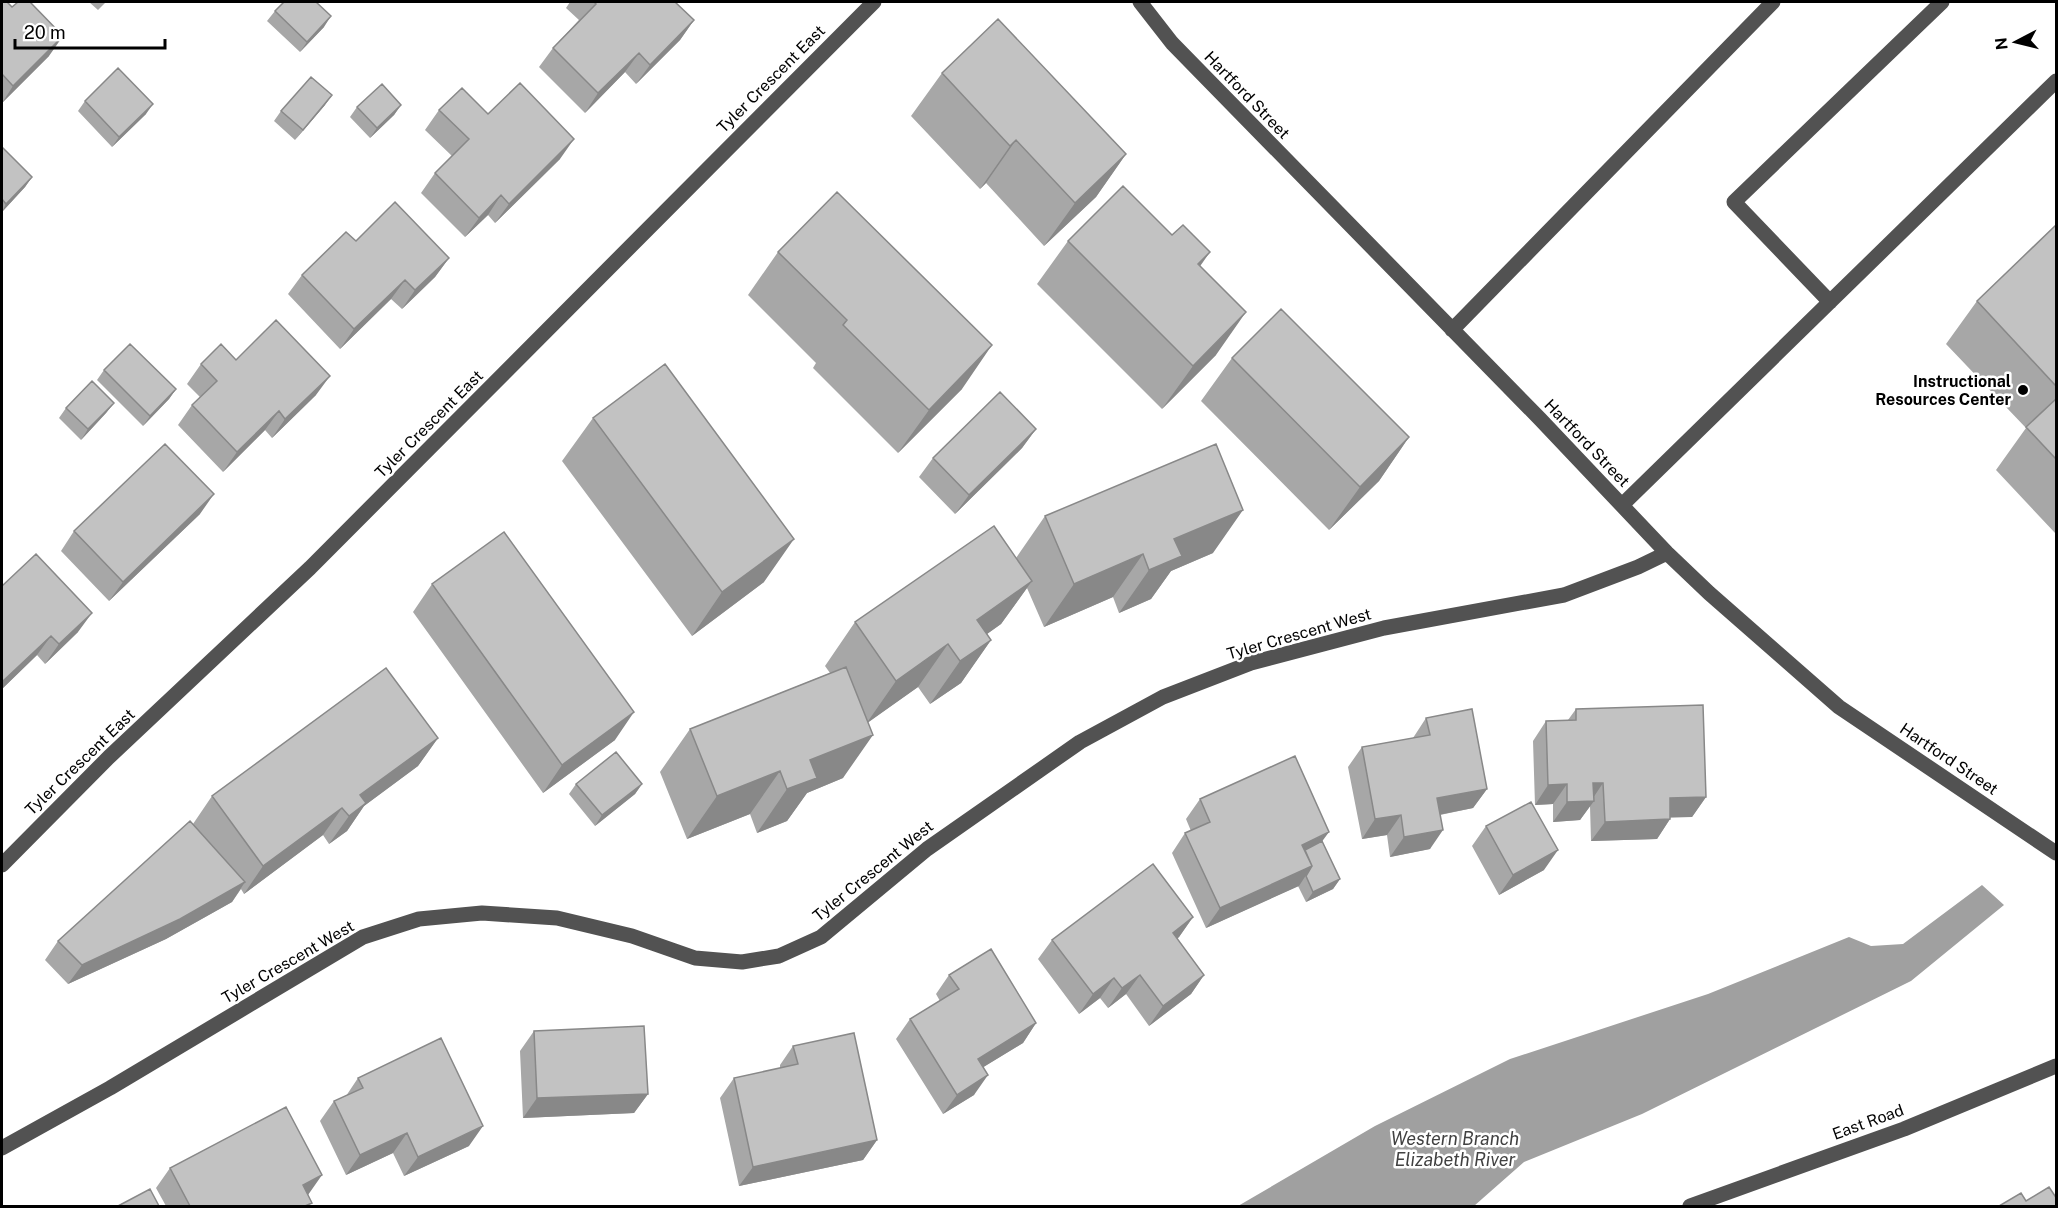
<svg xmlns="http://www.w3.org/2000/svg" width="2058" height="1208" font-family="'Public Sans',sans-serif">
	<style>
		.water { fill: #a0a0a0 }
		.lines { fill: none; stroke-linecap: round; stroke-linejoin: round }
		.minor { stroke: #525252; stroke-width: 15 }
		.wall { fill: #a7a7a7 }
		.shaded-wall { fill: #888 }
		.building { fill: #c2c2c2; stroke: #888; stroke-width: 1.5 }
		.poi-dot { fill: #000; stroke: #fff; stroke-width: 2 }
		.labels { text-anchor: middle; dominant-baseline: central; stroke-width: 5; stroke-linejoin: round; paint-order: stroke }
		.street-label { font-size: 16px; fill: #000; stroke: #fff }
		.poi-label { font-size: 16px; font-weight: bold; fill: #000; stroke: #fff; text-anchor: end }
		.water-label { font-size: 18px; font-style: italic; fill: #414141; stroke: #fff }
	</style>
	<rect width="100%" height="100%" fill="#fff"/>
	<!-- water -->
	<path class="water" d="M 1982,885 L 2004,905 L 1911,981 L 1642,1114 L 1524,1162 L 1474,1206 L 1238,1206 L 1375,1126 L 1510,1059 L 1708,994 L 1849,937 L 1871,946 L 1903,944 Z"/>
	<g class="lines">
		<!-- minor -->
		<path class="minor" d="M 1140,2 L 1172,43 L 1540,419 L 1667,553 L 1709,593 L 1839,707 L 2056,853
			M 1830,302 L 1734,202 L 1942,2
			M 1452,330 L 1773,2
			M 1622,505 L 2056,81
			M 2,865 L 109,757 L 310,568 L 874,2
			M 2,1148 L 110,1088 L 363,937 L 419,919 L 482,913 L 557,918 L 632,936 L 695,958 L 742,962 L 779,956 L 821,937 L 927,849 L 1080,742 L 1163,697 L 1251,663 L 1384,628 L 1564,595 L 1638,567 L 1667,553
			M 1690,1206 L 1904,1129 L 2056,1066"/>
	</g>
	<!-- wall -->
	<path class="wall" d="M 2,2 L 12,7 L 49,56 L 2,103 Z
		M 89,2 L 106,2 L 98,10 Z
		M 570,2 L 675,2 L 694,20 L 680,40 L 636,84 L 625,72 L 585,113 L 539,67 L 553,48 L 579,20 L 566,8 Z
		M 275,11 L 324,27 L 300,52 L 267,21 Z
		M 942,73 L 1126,154 L 1096,197 L 1044,246 L 986,183 L 980,189 L 911,116 Z
		M 85,101 L 146,114 L 112,147 L 78,111 Z
		M 325,105 L 295,140 L 274,121 L 281,111 Z
		M 401,105 L 394,115 L 370,138 L 350,117 L 357,107 Z
		M 439,110 L 488,114 L 560,159 L 495,223 L 488,215 L 465,237 L 421,193 L 435,173 L 452,156 L 425,130 Z
		M 2,147 L 32,177 L 25,187 L 2,212 Z
		M 2056,225 L 2056,534 L 1996,470 L 2026,428 L 1946,344 L 1977,301 Z
		M 1172,235 L 1200,266 L 1216,355 L 1162,409 L 1037,284 L 1068,241 Z
		M 356,241 L 449,258 L 435,277 L 402,309 L 391,299 L 340,349 L 288,294 L 302,275 Z
		M 778,252 L 962,389 L 898,453 L 813,368 L 816,363 L 748,295 Z
		M 1232,358 L 1409,437 L 1379,481 L 1329,530 L 1201,401 Z
		M 201,364 L 316,395 L 272,438 L 265,430 L 223,472 L 178,425 L 192,405 L 200,397 L 187,384 Z
		M 104,370 L 176,389 L 169,399 L 143,426 L 97,380 Z
		M 114,403 L 106,413 L 81,440 L 59,418 L 66,408 Z
		M 593,418 L 764,582 L 692,636 L 562,461 Z
		M 1036,429 L 1022,448 L 955,514 L 919,477 L 933,458 Z
		M 200,514 L 109,601 L 61,551 L 74,531 Z
		M 1045,516 L 1213,553 L 1171,571 L 1151,599 L 1119,613 L 1113,597 L 1044,627 L 1027,588 L 1001,624 L 987,634 L 991,640 L 961,683 L 930,704 L 918,687 L 868,722 L 843,778 L 807,793 L 787,821 L 757,833 L 750,814 L 687,839 L 660,772 L 690,729 L 830,673 L 825,666 L 855,622 L 1016,558 Z
		M 432,584 L 615,740 L 543,793 L 413,612 Z
		M 2,586 L 78,632 L 45,664 L 37,655 L 2,689 Z
		M 1576,709 L 1706,797 L 1692,817 L 1670,817 L 1670,819 L 1657,839 L 1591,841 L 1590,806 L 1580,820 L 1553,822 L 1553,804 L 1535,805 L 1533,741 L 1546,721 L 1568,720 Z
		M 1426,718 L 1487,789 L 1473,808 L 1440,815 L 1430,849 L 1390,857 L 1387,835 L 1362,839 L 1348,767 L 1362,747 L 1413,738 Z
		M 438,738 L 418,766 L 364,806 L 347,831 L 329,844 L 323,835 L 244,894 L 241,889 L 232,902 L 166,939 L 68,984 L 45,960 L 58,941 L 193,824 L 212,796 Z
		M 576,784 L 642,784 L 635,794 L 595,826 L 569,794 Z
		M 1200,799 L 1322,841 L 1340,879 L 1333,889 L 1306,902 L 1298,886 L 1206,928 L 1172,853 L 1185,833 L 1191,831 L 1186,819 Z
		M 1486,826 L 1544,870 L 1499,895 L 1472,846 Z
		M 1193,917 L 1179,937 L 1177,939 L 1204,975 L 1191,994 L 1149,1026 L 1126,994 L 1108,1008 L 1100,998 L 1079,1014 L 1038,959 L 1052,940 Z
		M 949,975 L 1036,1023 L 1023,1043 L 983,1067 L 974,1095 L 943,1114 L 896,1039 L 910,1019 L 940,1001 L 936,994 Z
		M 534,1031 L 648,1094 L 634,1113 L 523,1118 L 520,1051 Z
		M 793,1046 L 877,1140 L 863,1160 L 739,1186 L 720,1098 L 734,1078 L 780,1068 L 780,1065 Z
		M 358,1078 L 469,1146 L 404,1176 L 393,1153 L 346,1175 L 320,1121 L 334,1101 L 346,1096 Z
		M 170,1168 L 308,1195 L 309,1206 L 166,1206 L 156,1188 Z"/>
	<!-- shaded-wall -->
	<path class="shaded-wall" d="M 331,16 L 324,27 L 300,52 L 307,42 Z
		M 694,20 L 680,40 L 636,84 L 650,65 Z
		M 63,36 L 49,56 L 2,103 L 13,86 Z
		M 639,53 L 625,72 L 585,113 L 598,93 Z
		M 332,95 L 325,105 L 295,140 L 303,130 Z
		M 153,104 L 146,114 L 112,147 L 119,137 Z
		M 401,105 L 394,115 L 370,138 L 377,128 Z
		M 574,139 L 560,159 L 495,223 L 509,204 Z
		M 1016,140 L 986,183 L 980,189 L 1010,146 Z
		M 1126,154 L 1096,197 L 1044,246 L 1075,203 Z
		M 32,177 L 25,187 L 2,212 L 6,204 Z
		M 501,195 L 488,215 L 465,237 L 479,218 Z
		M 1210,252 L 1180,295 L 1198,264 Z
		M 449,258 L 435,277 L 402,309 L 415,290 Z
		M 405,280 L 391,299 L 340,349 L 354,329 Z
		M 1246,312 L 1216,355 L 1162,409 L 1193,366 Z
		M 992,345 L 962,389 L 898,453 L 929,410 Z
		M 330,376 L 316,395 L 272,438 L 285,419 Z
		M 176,389 L 169,399 L 143,426 L 150,416 Z
		M 114,403 L 106,413 L 81,440 L 88,429 Z
		M 279,411 L 265,430 L 223,472 L 237,452 Z
		M 1036,429 L 1022,448 L 955,514 L 969,495 Z
		M 1409,437 L 1379,481 L 1329,530 L 1360,487 Z
		M 214,494 L 200,514 L 109,601 L 123,582 Z
		M 1243,510 L 1213,553 L 1171,571 L 1151,599 L 1119,613 L 1149,570 L 1174,539 Z
		M 794,539 L 764,582 L 692,636 L 722,592 Z
		M 1143,554 L 1113,597 L 1044,627 L 1074,584 Z
		M 1032,581 L 1001,624 L 956,656 L 977,620 Z
		M 92,613 L 78,632 L 45,664 L 59,644 Z
		M 51,636 L 37,655 L 2,689 L 2,683 L 3,681 Z
		M 991,640 L 961,683 L 930,704 L 960,661 Z
		M 948,644 L 918,687 L 866,724 L 896,681 Z
		M 634,712 L 615,740 L 543,793 L 562,765 Z
		M 873,735 L 843,778 L 807,793 L 787,821 L 757,833 L 787,789 L 810,760 Z
		M 438,738 L 418,766 L 364,806 L 347,831 L 329,844 L 349,816 L 360,795 Z
		M 780,771 L 750,814 L 687,839 L 717,796 Z
		M 1593,783 L 1603,783 L 1591,801 L 1594,801 L 1580,820 L 1553,822 L 1567,802 Z
		M 642,784 L 635,794 L 595,826 L 602,815 Z
		M 1567,784 L 1553,804 L 1535,805 L 1548,785 Z
		M 1487,789 L 1473,808 L 1423,818 L 1437,798 Z
		M 1706,797 L 1692,817 L 1657,818 L 1670,798 Z
		M 342,808 L 323,835 L 244,894 L 263,866 Z
		M 1401,815 L 1387,835 L 1362,839 L 1375,819 Z
		M 1670,819 L 1657,839 L 1591,841 L 1605,822 Z
		M 1443,830 L 1430,849 L 1390,857 L 1404,837 Z
		M 1329,832 L 1315,851 L 1298,860 L 1302,845 Z
		M 1558,850 L 1544,870 L 1499,895 L 1513,875 Z
		M 1312,866 L 1299,886 L 1206,928 L 1220,908 Z
		M 1340,879 L 1333,889 L 1306,902 L 1313,892 Z
		M 245,882 L 232,902 L 166,939 L 68,984 L 82,965 Z
		M 1193,917 L 1179,937 L 1159,953 L 1173,933 Z
		M 1140,975 L 1126,994 L 1108,1008 L 1122,988 Z
		M 1204,975 L 1191,994 L 1149,1026 L 1163,1006 Z
		M 1114,978 L 1100,998 L 1079,1014 L 1093,994 Z
		M 1036,1023 L 1023,1043 L 964,1079 L 978,1059 Z
		M 988,1075 L 974,1095 L 943,1114 L 957,1095 Z
		M 648,1094 L 634,1113 L 523,1118 L 537,1098 Z
		M 483,1126 L 469,1146 L 404,1176 L 418,1157 Z
		M 407,1133 L 393,1153 L 346,1175 L 360,1155 Z
		M 877,1140 L 863,1160 L 739,1186 L 753,1167 Z
		M 322,1175 L 308,1195 L 303,1185 Z"/>
	<!-- building -->
	<path class="building" d="M 2,2 L 7,2 L 12,7 L 18,2 L 30,2 L 63,36 L 13,86 L 2,74 Z
		M 284,2 L 316,2 L 331,16 L 307,42 L 275,11 Z
		M 594,2 L 675,2 L 694,20 L 650,65 L 639,53 L 598,93 L 553,48 L 596,4 Z
		M 998,19 L 1126,154 L 1075,203 L 1016,140 L 1010,146 L 942,73 Z
		M 118,68 L 153,104 L 119,137 L 85,101 Z
		M 311,77 L 332,95 L 303,130 L 281,111 Z
		M 520,83 L 574,139 L 509,204 L 501,195 L 479,218 L 435,173 L 469,139 L 439,110 L 462,88 L 488,114 Z
		M 382,84 L 401,105 L 377,128 L 357,107 Z
		M 2,147 L 32,177 L 6,204 L 2,199 Z
		M 1123,186 L 1172,235 L 1183,225 L 1210,252 L 1198,264 L 1246,312 L 1193,366 L 1068,241 Z
		M 837,192 L 992,345 L 929,410 L 843,325 L 847,320 L 778,252 Z
		M 395,202 L 449,258 L 415,290 L 405,280 L 354,329 L 302,275 L 346,232 L 356,241 Z
		M 2056,225 L 2056,386 L 1977,301 Z
		M 1281,309 L 1409,437 L 1360,487 L 1232,358 Z
		M 276,320 L 330,376 L 285,419 L 279,411 L 237,452 L 192,405 L 217,381 L 201,364 L 221,344 L 236,360 Z
		M 130,344 L 176,389 L 150,416 L 104,370 Z
		M 665,364 L 794,539 L 722,592 L 593,418 Z
		M 92,381 L 114,403 L 88,429 L 66,408 Z
		M 1000,392 L 1036,429 L 969,495 L 933,458 Z
		M 2056,399 L 2056,459 L 2026,427 Z
		M 165,444 L 214,494 L 123,582 L 74,531 Z
		M 1216,444 L 1243,510 L 1174,539 L 1182,556 L 1149,570 L 1143,554 L 1074,584 L 1045,516 Z
		M 994,526 L 1032,581 L 977,620 L 991,640 L 960,661 L 948,644 L 896,681 L 855,622 Z
		M 504,532 L 634,712 L 562,765 L 432,584 Z
		M 36,554 L 92,613 L 59,644 L 51,636 L 3,681 L 2,679 L 2,586 Z
		M 846,667 L 873,735 L 810,760 L 817,778 L 787,789 L 780,771 L 717,796 L 690,729 Z
		M 386,668 L 438,738 L 360,795 L 366,803 L 349,816 L 342,808 L 263,866 L 212,796 Z
		M 1703,705 L 1706,797 L 1670,798 L 1670,819 L 1605,822 L 1603,783 L 1593,783 L 1594,801 L 1567,802 L 1567,784 L 1548,785 L 1546,721 L 1576,720 L 1576,709 Z
		M 1472,709 L 1487,789 L 1437,798 L 1443,830 L 1404,837 L 1401,815 L 1375,819 L 1362,747 L 1430,735 L 1426,718 Z
		M 616,752 L 642,784 L 602,815 L 576,784 Z
		M 1295,756 L 1329,832 L 1302,845 L 1312,866 L 1220,908 L 1185,833 L 1210,822 L 1200,799 Z
		M 1531,802 L 1558,850 L 1513,875 L 1486,826 Z
		M 190,821 L 245,882 L 180,919 L 82,965 L 58,941 Z
		M 1322,841 L 1340,879 L 1313,892 L 1306,876 L 1312,866 L 1305,850 Z
		M 1153,864 L 1193,917 L 1173,933 L 1204,975 L 1163,1006 L 1140,975 L 1122,988 L 1114,978 L 1093,994 L 1052,940 Z
		M 991,949 L 1036,1023 L 978,1059 L 988,1075 L 957,1095 L 910,1019 L 959,989 L 949,975 Z
		M 644,1026 L 648,1094 L 537,1098 L 534,1031 Z
		M 854,1033 L 877,1140 L 753,1167 L 734,1078 L 798,1064 L 793,1046 Z
		M 441,1038 L 483,1126 L 418,1157 L 407,1133 L 360,1155 L 334,1101 L 363,1088 L 358,1078 Z
		M 286,1107 L 322,1175 L 303,1185 L 312,1203 L 305,1206 L 190,1206 L 170,1168 Z
		M 2049,1187 L 2055,1196 L 2056,1195 L 2056,1206 L 1999,1206 L 2021,1193 L 2026,1201 Z
		M 150,1189 L 159,1206 L 118,1206 Z"/>
	<!-- markers -->
	<circle class="poi-dot" cx="2023" cy="390" r="6"/>
	<g class="labels">
		<!-- street labels -->
		<g class="street-label">
			<text transform="translate(771 79) rotate(-45)">Tyler Crescent East</text>
			<text transform="translate(1247 95) rotate(46)">Hartford Street</text>
			<text transform="translate(429 424) rotate(-45)">Tyler Crescent East</text>
			<text transform="translate(1587 443) rotate(46)">Hartford Street</text>
			<text transform="translate(1299 634) rotate(-16)">Tyler Crescent West</text>
			<text transform="translate(1949 759) rotate(34)">Hartford Street</text>
			<text transform="translate(80 762) rotate(-44)">Tyler Crescent East</text>
			<text transform="translate(873 871) rotate(-39)">Tyler Crescent West</text>
			<text transform="translate(288 962) rotate(-30)">Tyler Crescent West</text>
			<text transform="translate(1868 1122) rotate(-20)">East Road</text>
		</g>
		<!-- poi labels -->
		<g class="poi-label">
			<text x="2011" y="381">Instructional<tspan x="2011" dy="18">Resources Center</tspan></text>
		</g>
		<!-- water labels -->
		<g class="water-label">
			<text x="1455" y="1138">Western Branch<tspan x="1455" dy="21">Elizabeth River</tspan></text>
		</g>
	</g>
	<!-- border -->
	<rect width="2058" height="1208" fill="none" stroke="#000000" stroke-width="6"/>
	<!-- north arrow -->
	<g transform="translate(2016 42) rotate(263)" stroke="#ffffff" stroke-width="4.5" paint-order="stroke">
	<path d="M0-4.5L10 22L0 15L-10 22Z" fill="#000000"/>
	<text y="-9" font-size="16" font-weight="bold" text-anchor="middle" fill="#000000">N</text>
	</g>
	<!-- scale -->
	<path d="M15 39v9h150v-9" fill="none" stroke="#000000" stroke-width="3"/>
	<text x="24" y="39" font-size="18" fill="#000000" stroke="#ffffff" stroke-width="4.5" paint-order="stroke">20 m</text>
</svg>
